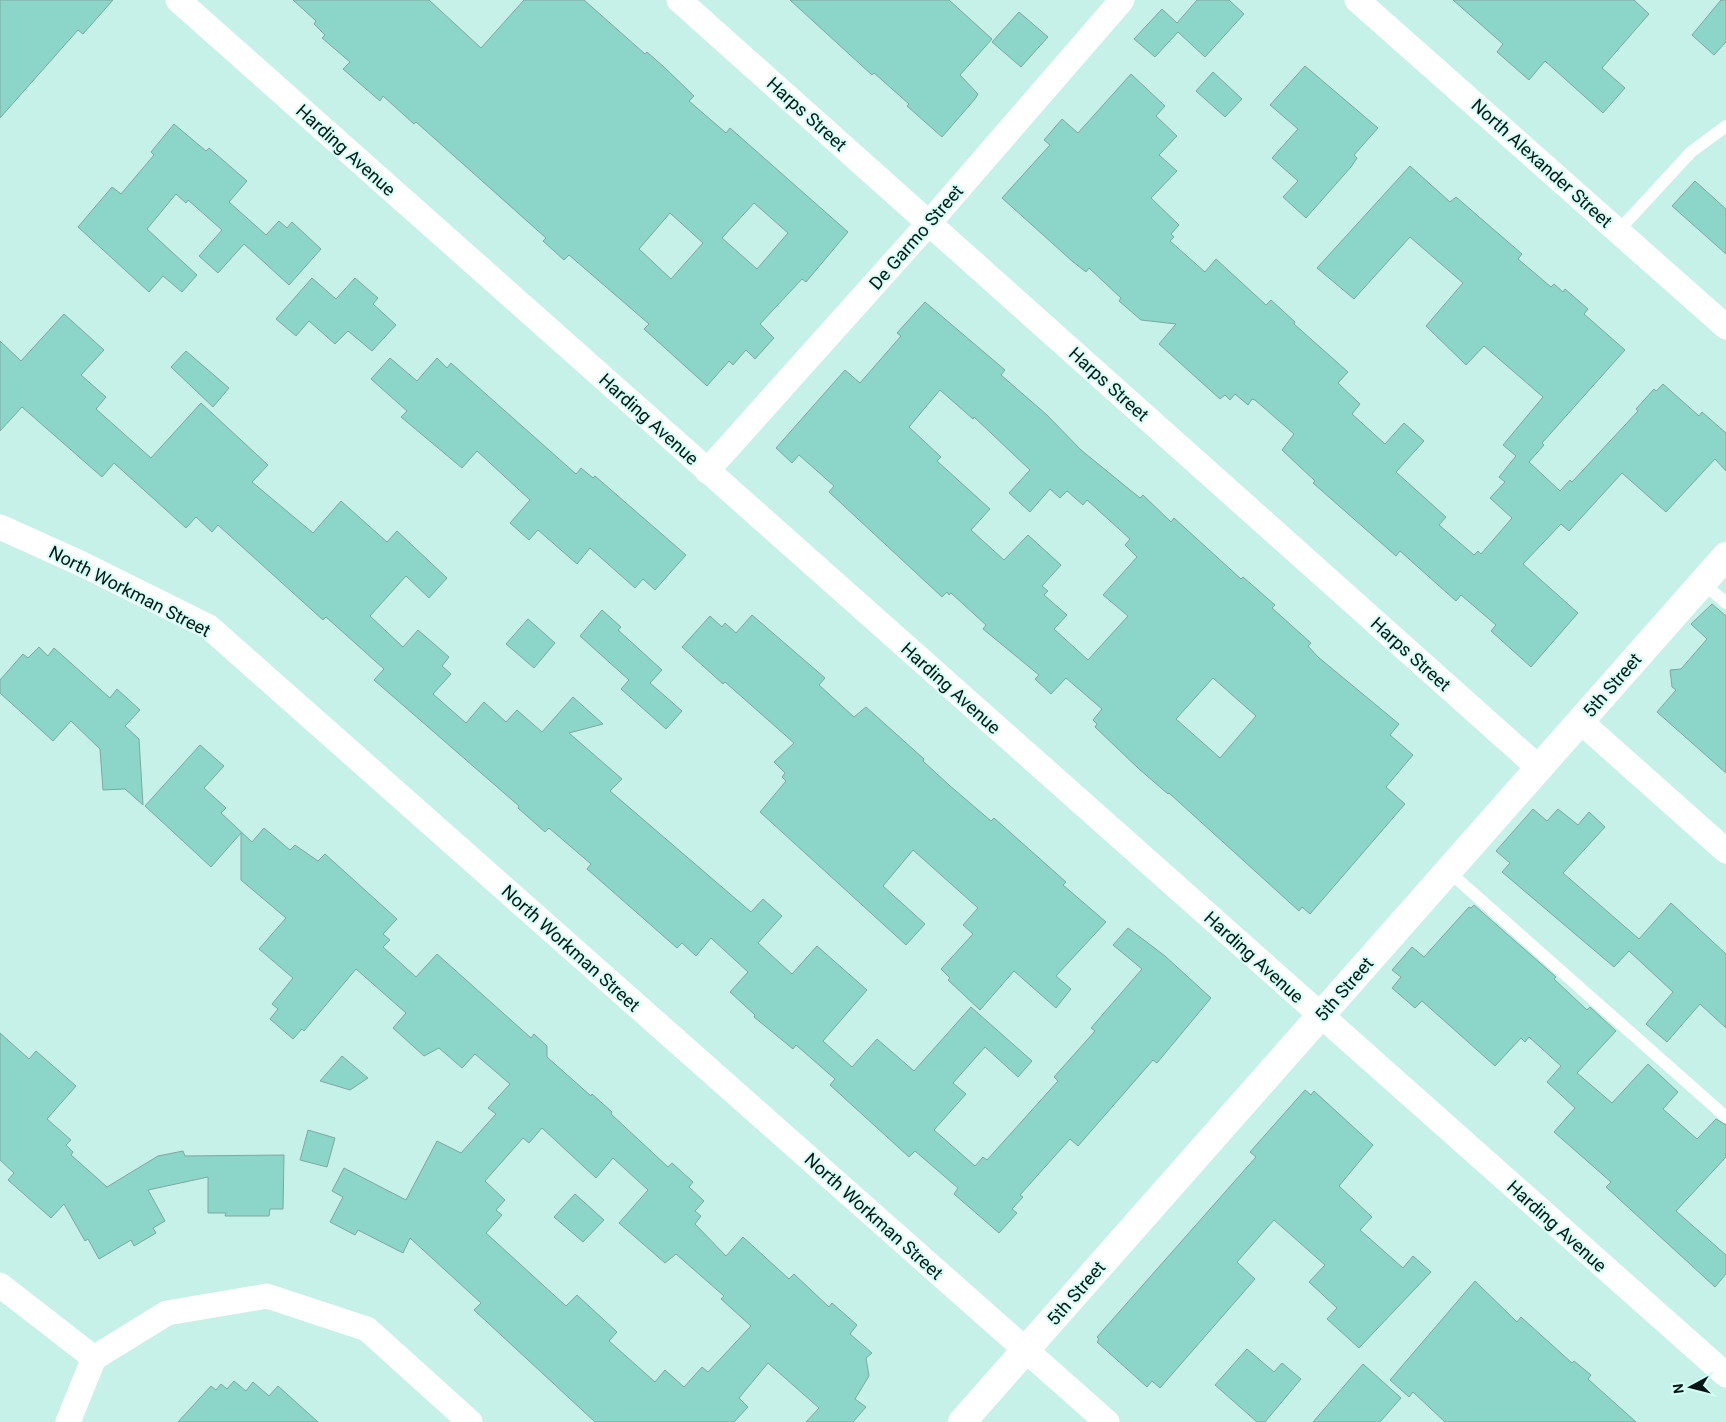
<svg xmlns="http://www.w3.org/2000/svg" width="1726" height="1422" font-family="Roboto,sans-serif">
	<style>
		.building { fill: #8bd5c9; stroke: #7fa7a0; fill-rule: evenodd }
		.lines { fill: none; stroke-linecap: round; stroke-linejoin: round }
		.service { stroke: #fff; stroke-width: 12 }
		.minor { stroke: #fff; stroke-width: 25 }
		.tertiary { stroke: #fff; stroke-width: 28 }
		.labels { text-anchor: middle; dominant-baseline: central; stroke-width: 4; stroke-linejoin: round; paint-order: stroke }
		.street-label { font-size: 18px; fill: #061614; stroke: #d3fef6 }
	</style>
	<rect width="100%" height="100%" fill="#c6f1e9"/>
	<!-- building -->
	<path class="building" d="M 0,0 L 113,0 L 83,34 L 78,30 L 0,118 Z
		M 293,0 L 429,0 L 481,48 L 524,0 L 584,0 L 645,54 L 647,52 L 664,67 L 694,96 L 689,101 L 726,133 L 730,128 L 848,232 L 806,282 L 802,279 L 760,324 L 774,338 L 755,359 L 746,350 L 733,365 L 729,361 L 707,386 L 644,329 L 649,324 L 569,255 L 564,260 L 543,241 L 546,238 L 416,122 L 414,124 L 383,96 L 380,101 L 343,69 L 350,62 L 322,38 L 325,35 L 314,24 L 316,21 ZM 754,203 L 788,233 L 757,269 L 722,238 ZM 670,213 L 703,243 L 671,279 L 639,249 Z
		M 790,0 L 949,0 L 992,39 L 960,75 L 978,94 L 975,99 L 942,137 L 907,106 L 909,104 L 874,73 L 872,75 Z
		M 1197,0 L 1229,0 L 1244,14 L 1205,57 L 1178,32 L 1155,57 L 1134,39 L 1162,9 L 1177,23 Z
		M 1453,0 L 1634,0 L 1649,14 L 1602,68 L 1625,88 L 1603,113 L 1545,61 L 1529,80 L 1497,52 L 1503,44 Z
		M 1721,0 L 1726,0 L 1726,42 L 1714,55 L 1692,35 Z
		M 1019,12 L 1048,37 L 1021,67 L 992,42 Z
		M 1305,66 L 1378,128 L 1354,155 L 1357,158 L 1351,167 L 1306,218 L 1283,197 L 1298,181 L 1272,158 L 1298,129 L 1270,105 Z
		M 1213,72 L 1242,99 L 1225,117 L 1196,91 Z
		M 1131,74 L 1165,106 L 1156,116 L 1177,136 L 1159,155 L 1177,171 L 1151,198 L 1179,225 L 1171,234 L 1174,237 L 1170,241 L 1205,272 L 1216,259 L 1266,305 L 1271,300 L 1295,322 L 1294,324 L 1348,372 L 1338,383 L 1360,404 L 1352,414 L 1385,444 L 1404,423 L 1424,441 L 1396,472 L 1446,517 L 1439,525 L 1474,555 L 1478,551 L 1481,554 L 1512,518 L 1490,498 L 1505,482 L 1499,477 L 1516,456 L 1503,445 L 1543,397 L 1484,346 L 1466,365 L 1426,326 L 1463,283 L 1410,237 L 1354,299 L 1317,268 L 1410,166 L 1450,202 L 1456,197 L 1522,254 L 1518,259 L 1551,287 L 1554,284 L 1563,292 L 1565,289 L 1588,309 L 1584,314 L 1625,350 L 1542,443 L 1544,445 L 1529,462 L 1560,491 L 1570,480 L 1572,482 L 1638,411 L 1636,409 L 1654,389 L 1656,391 L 1663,384 L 1699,416 L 1702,412 L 1726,433 L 1726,471 L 1715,459 L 1666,512 L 1622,473 L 1569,531 L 1561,524 L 1523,564 L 1578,613 L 1531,667 L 1491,631 L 1496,625 L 1461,595 L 1456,601 L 1400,551 L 1396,556 L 1313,483 L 1315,481 L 1282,450 L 1294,434 L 1255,400 L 1252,399 L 1248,405 L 1235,394 L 1230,400 L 1225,395 L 1220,399 L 1159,344 L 1176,324 L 1141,320 L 1119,301 L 1121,298 L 1089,268 L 1086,272 L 1072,261 L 1002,198 L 1050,145 L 1044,140 L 1062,119 L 1078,133 Z
		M 174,124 L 206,151 L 209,148 L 247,181 L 229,202 L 266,235 L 279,221 L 287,228 L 292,222 L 321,249 L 289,285 L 244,244 L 218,273 L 199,256 L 222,230 L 188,200 L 186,203 L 176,194 L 147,229 L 197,275 L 182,292 L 163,276 L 149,292 L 78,227 L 112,187 L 121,194 L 154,155 L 151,152 Z
		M 1695,181 L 1726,209 L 1726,254 L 1672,206 Z
		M 312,278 L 336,299 L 355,278 L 378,298 L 373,304 L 396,325 L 372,351 L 348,331 L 335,344 L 309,321 L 296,336 L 276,319 Z
		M 925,302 L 1005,370 L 1001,375 L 1047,415 L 1081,450 L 1140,498 L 1143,495 L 1171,522 L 1174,518 L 1241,579 L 1243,577 L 1275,605 L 1272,608 L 1311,643 L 1308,646 L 1318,657 L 1399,724 L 1390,735 L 1413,755 L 1386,787 L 1405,804 L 1310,914 L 1302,907 L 1299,911 L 1169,793 L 1168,794 L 1139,769 L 1095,727 L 1097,724 L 1093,720 L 1102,709 L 1066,678 L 1051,694 L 1035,679 L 1039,675 L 983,629 L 986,625 L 951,593 L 949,595 L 947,592 L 942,597 L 829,492 L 834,486 L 799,455 L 792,463 L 776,448 L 845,370 L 860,383 L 901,336 L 897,333 ZM 940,390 L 973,419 L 974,417 L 1030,470 L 1009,493 L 1030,512 L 1050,489 L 1060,498 L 1067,491 L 1083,505 L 1087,500 L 1130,539 L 1125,545 L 1137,557 L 1103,595 L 1128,616 L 1088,660 L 1054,629 L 1067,615 L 1044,595 L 1048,591 L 1042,586 L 1061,565 L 1028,535 L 1004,560 L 971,530 L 990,509 L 937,461 L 941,457 L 909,427 ZM 1213,678 L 1256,716 L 1220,758 L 1176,719 Z
		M 64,314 L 104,350 L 81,375 L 106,397 L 96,409 L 151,458 L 201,403 L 268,465 L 252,482 L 313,533 L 341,501 L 387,542 L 397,531 L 447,578 L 429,598 L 406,576 L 370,616 L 403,647 L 418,630 L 449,657 L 442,666 L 451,674 L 433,694 L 466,723 L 484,702 L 506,722 L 517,710 L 542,732 L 573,697 L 603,724 L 569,733 L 622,779 L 610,791 L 751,912 L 763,899 L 782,916 L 758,943 L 792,974 L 817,946 L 867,990 L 823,1041 L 852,1067 L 877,1039 L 914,1071 L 971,1007 L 1032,1061 L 1018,1077 L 985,1047 L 953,1083 L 966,1094 L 934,1130 L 975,1166 L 983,1157 L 987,1160 L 1058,1081 L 1054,1077 L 1095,1031 L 1091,1028 L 1142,969 L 1113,945 L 1128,928 L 1165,956 L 1211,998 L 1157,1063 L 1153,1060 L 1078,1146 L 1070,1139 L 1020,1195 L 1023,1197 L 1012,1209 L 1017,1213 L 999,1233 L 954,1194 L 958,1188 L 915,1151 L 909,1157 L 830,1085 L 835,1079 L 796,1045 L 793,1049 L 754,1017 L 755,1015 L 730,992 L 748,972 L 711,938 L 696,956 L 682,943 L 677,948 L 587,869 L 591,864 L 549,828 L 545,832 L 518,808 L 519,806 L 374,680 L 384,669 L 326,617 L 323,620 L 218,525 L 212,532 L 196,517 L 186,528 L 114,463 L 102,477 L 22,407 L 0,431 L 0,341 L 21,361 Z
		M 186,351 L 229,388 L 213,407 L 171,367 Z
		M 390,358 L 417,381 L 437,358 L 447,368 L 451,363 L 576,474 L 581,468 L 593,478 L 595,476 L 686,555 L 655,590 L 643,579 L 635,588 L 590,548 L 577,564 L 538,530 L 529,540 L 510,523 L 530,500 L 477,451 L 462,468 L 401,417 L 407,411 L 371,379 Z
		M 1712,604 L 1726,616 L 1726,773 L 1657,712 L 1676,690 L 1672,687 L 1670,670 L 1681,669 L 1707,639 L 1691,624 Z
		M 602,610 L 621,627 L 618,630 L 662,670 L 650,683 L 682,711 L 666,729 L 621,689 L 629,680 L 580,636 Z
		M 752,615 L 825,678 L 819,685 L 854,717 L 866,707 L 924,759 L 923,761 L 949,785 L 991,821 L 994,818 L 1066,882 L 1063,885 L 1106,922 L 1056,976 L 1071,989 L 1056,1008 L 1014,971 L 980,1010 L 948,980 L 950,978 L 941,969 L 973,934 L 963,925 L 978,908 L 913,850 L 883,886 L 925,924 L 906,945 L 760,812 L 786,781 L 782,777 L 785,773 L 774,762 L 794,743 L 725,682 L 723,684 L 682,647 L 710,616 L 722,627 L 725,623 L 736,633 Z
		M 528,619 L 555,643 L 534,668 L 506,644 Z
		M 39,647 L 48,656 L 54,648 L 110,698 L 117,689 L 140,710 L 125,726 L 139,739 L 143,805 L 125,789 L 103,790 L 100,749 L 71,721 L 53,741 L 0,693 L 0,680 L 23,654 L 28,658 Z
		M 200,745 L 224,766 L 204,788 L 226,808 L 221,813 L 252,842 L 264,828 L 290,850 L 295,845 L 318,861 L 325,854 L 397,919 L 383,934 L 390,940 L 383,947 L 416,977 L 437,954 L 531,1038 L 534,1034 L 547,1046 L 547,1057 L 591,1096 L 592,1094 L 612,1112 L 611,1114 L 668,1167 L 672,1163 L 693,1182 L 689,1187 L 704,1201 L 695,1211 L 701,1216 L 695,1224 L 726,1256 L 743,1237 L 789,1279 L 794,1274 L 829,1307 L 832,1303 L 857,1325 L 850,1334 L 872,1353 L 866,1358 L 869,1376 L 855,1399 L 866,1407 L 853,1422 L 806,1422 L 819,1408 L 768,1363 L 739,1398 L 748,1407 L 734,1422 L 595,1422 L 474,1310 L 481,1303 L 410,1238 L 403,1253 L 358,1230 L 355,1235 L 330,1222 L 343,1197 L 332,1191 L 344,1168 L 406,1200 L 437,1141 L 461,1153 L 496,1114 L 488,1108 L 510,1084 L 475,1054 L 462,1068 L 439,1048 L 424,1056 L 393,1028 L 406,1013 L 356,969 L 304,1031 L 302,1029 L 293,1039 L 270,1019 L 278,1009 L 272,1004 L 293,978 L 259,949 L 286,918 L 241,880 L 241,833 L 211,867 L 145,806 ZM 542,1128 L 596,1178 L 613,1158 L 648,1190 L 619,1223 L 665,1263 L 676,1254 L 724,1296 L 721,1299 L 751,1326 L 708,1372 L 702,1367 L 684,1387 L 665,1370 L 655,1382 L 609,1341 L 617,1332 L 577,1295 L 566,1306 L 486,1233 L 502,1215 L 496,1210 L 505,1200 L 485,1181 L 523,1138 L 529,1143 Z
		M 1533,809 L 1547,821 L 1558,809 L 1578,825 L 1589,812 L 1605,827 L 1563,873 L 1639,939 L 1671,903 L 1726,954 L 1726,1028 L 1700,1004 L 1667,1042 L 1646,1024 L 1673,992 L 1629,951 L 1614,967 L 1502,872 L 1510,863 L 1496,851 Z
		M 1474,905 L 1556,977 L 1554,979 L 1587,1010 L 1590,1007 L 1616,1031 L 1577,1073 L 1612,1103 L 1648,1064 L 1678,1092 L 1663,1109 L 1697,1139 L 1716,1119 L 1726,1125 L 1726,1157 L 1676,1211 L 1726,1255 L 1726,1274 L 1715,1287 L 1606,1187 L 1611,1182 L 1554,1132 L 1575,1108 L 1547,1082 L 1561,1066 L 1529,1037 L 1525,1042 L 1521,1038 L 1495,1066 L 1422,1001 L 1415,1008 L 1392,988 L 1401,977 L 1392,970 L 1412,947 L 1424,957 L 1469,907 L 1471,908 Z
		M 0,1033 L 29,1059 L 36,1051 L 76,1086 L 47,1119 L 71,1140 L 66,1145 L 73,1152 L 71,1155 L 107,1187 L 158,1156 L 183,1151 L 185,1156 L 284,1155 L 283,1209 L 270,1209 L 269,1216 L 225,1216 L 226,1213 L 208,1213 L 208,1177 L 148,1190 L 165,1221 L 153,1228 L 156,1233 L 134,1246 L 131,1240 L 99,1259 L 88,1239 L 85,1241 L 64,1204 L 51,1218 L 8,1180 L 14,1173 L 0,1160 Z
		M 342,1056 L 368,1078 L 350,1090 L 320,1081 Z
		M 1305,1090 L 1311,1095 L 1314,1091 L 1373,1145 L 1339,1186 L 1372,1217 L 1360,1230 L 1403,1268 L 1413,1256 L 1431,1272 L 1359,1348 L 1327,1319 L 1337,1308 L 1309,1282 L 1325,1265 L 1274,1220 L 1237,1262 L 1255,1279 L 1160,1388 L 1152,1381 L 1147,1387 L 1097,1342 L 1099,1339 L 1097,1337 L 1256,1157 L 1250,1152 Z
		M 308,1130 L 335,1138 L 327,1167 L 300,1160 Z
		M 575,1194 L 604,1220 L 583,1242 L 554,1217 Z
		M 1475,1281 L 1517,1322 L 1521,1317 L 1572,1363 L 1574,1361 L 1591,1375 L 1588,1379 L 1636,1422 L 1445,1422 L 1413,1392 L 1409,1397 L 1390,1380 Z
		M 1247,1349 L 1274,1372 L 1282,1363 L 1301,1379 L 1265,1422 L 1257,1422 L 1215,1385 Z
		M 1363,1364 L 1401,1398 L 1380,1422 L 1313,1422 Z
		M 234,1381 L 246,1391 L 253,1382 L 269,1396 L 278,1386 L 318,1422 L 178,1422 L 211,1386 L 216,1390 L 221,1384 L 227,1389 Z"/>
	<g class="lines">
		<!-- service -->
		<path class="service" d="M 1618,231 L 1691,152 L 1726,126
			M 1703,583 L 1726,603
			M 1447,870 L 1726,1117"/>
		<!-- minor -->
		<path class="minor" d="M 178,0 L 1726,1375
			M 679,0 L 1539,768
			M 1357,0 L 1726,327
			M 707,471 L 929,223 L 1122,0
			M 0,527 L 82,564 L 209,627 L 1107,1422
			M 1580,721 L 1726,851
			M 0,1285 L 94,1358 L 68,1422
			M 94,1358 L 167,1313 L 267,1296 L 367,1329 L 470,1422"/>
		<!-- tertiary -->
		<path class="tertiary" d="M 962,1422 L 1726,556"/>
	</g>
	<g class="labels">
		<!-- street labels -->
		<g class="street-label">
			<text transform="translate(807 114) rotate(42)">Harps Street</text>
			<text transform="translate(346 150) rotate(42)">Harding Avenue</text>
			<text transform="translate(1542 163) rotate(42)">North Alexander Street</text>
			<text transform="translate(916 237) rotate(-49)">De Garmo Street</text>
			<text transform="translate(1109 384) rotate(42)">Harps Street</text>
			<text transform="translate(649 419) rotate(42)">Harding Avenue</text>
			<text transform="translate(130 591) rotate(27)">North Workman Street</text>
			<text transform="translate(1411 654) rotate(42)">Harps Street</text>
			<text transform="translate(1612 685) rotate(-49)">5th Street</text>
			<text transform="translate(951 688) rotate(42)">Harding Avenue</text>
			<text transform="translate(571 948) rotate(42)">North Workman Street</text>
			<text transform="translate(1254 957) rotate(42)">Harding Avenue</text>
			<text transform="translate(1344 989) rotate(-49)">5th Street</text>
			<text transform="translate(874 1216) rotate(42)">North Workman Street</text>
			<text transform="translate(1557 1226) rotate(42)">Harding Avenue</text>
			<text transform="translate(1076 1293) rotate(-49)">5th Street</text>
		</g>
	</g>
	<!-- north arrow -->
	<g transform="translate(1691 1387) rotate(263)" stroke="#d3fef6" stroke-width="4" paint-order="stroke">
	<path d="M0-4L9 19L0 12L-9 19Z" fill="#061614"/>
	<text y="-8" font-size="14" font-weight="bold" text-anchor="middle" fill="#061614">N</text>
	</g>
</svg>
